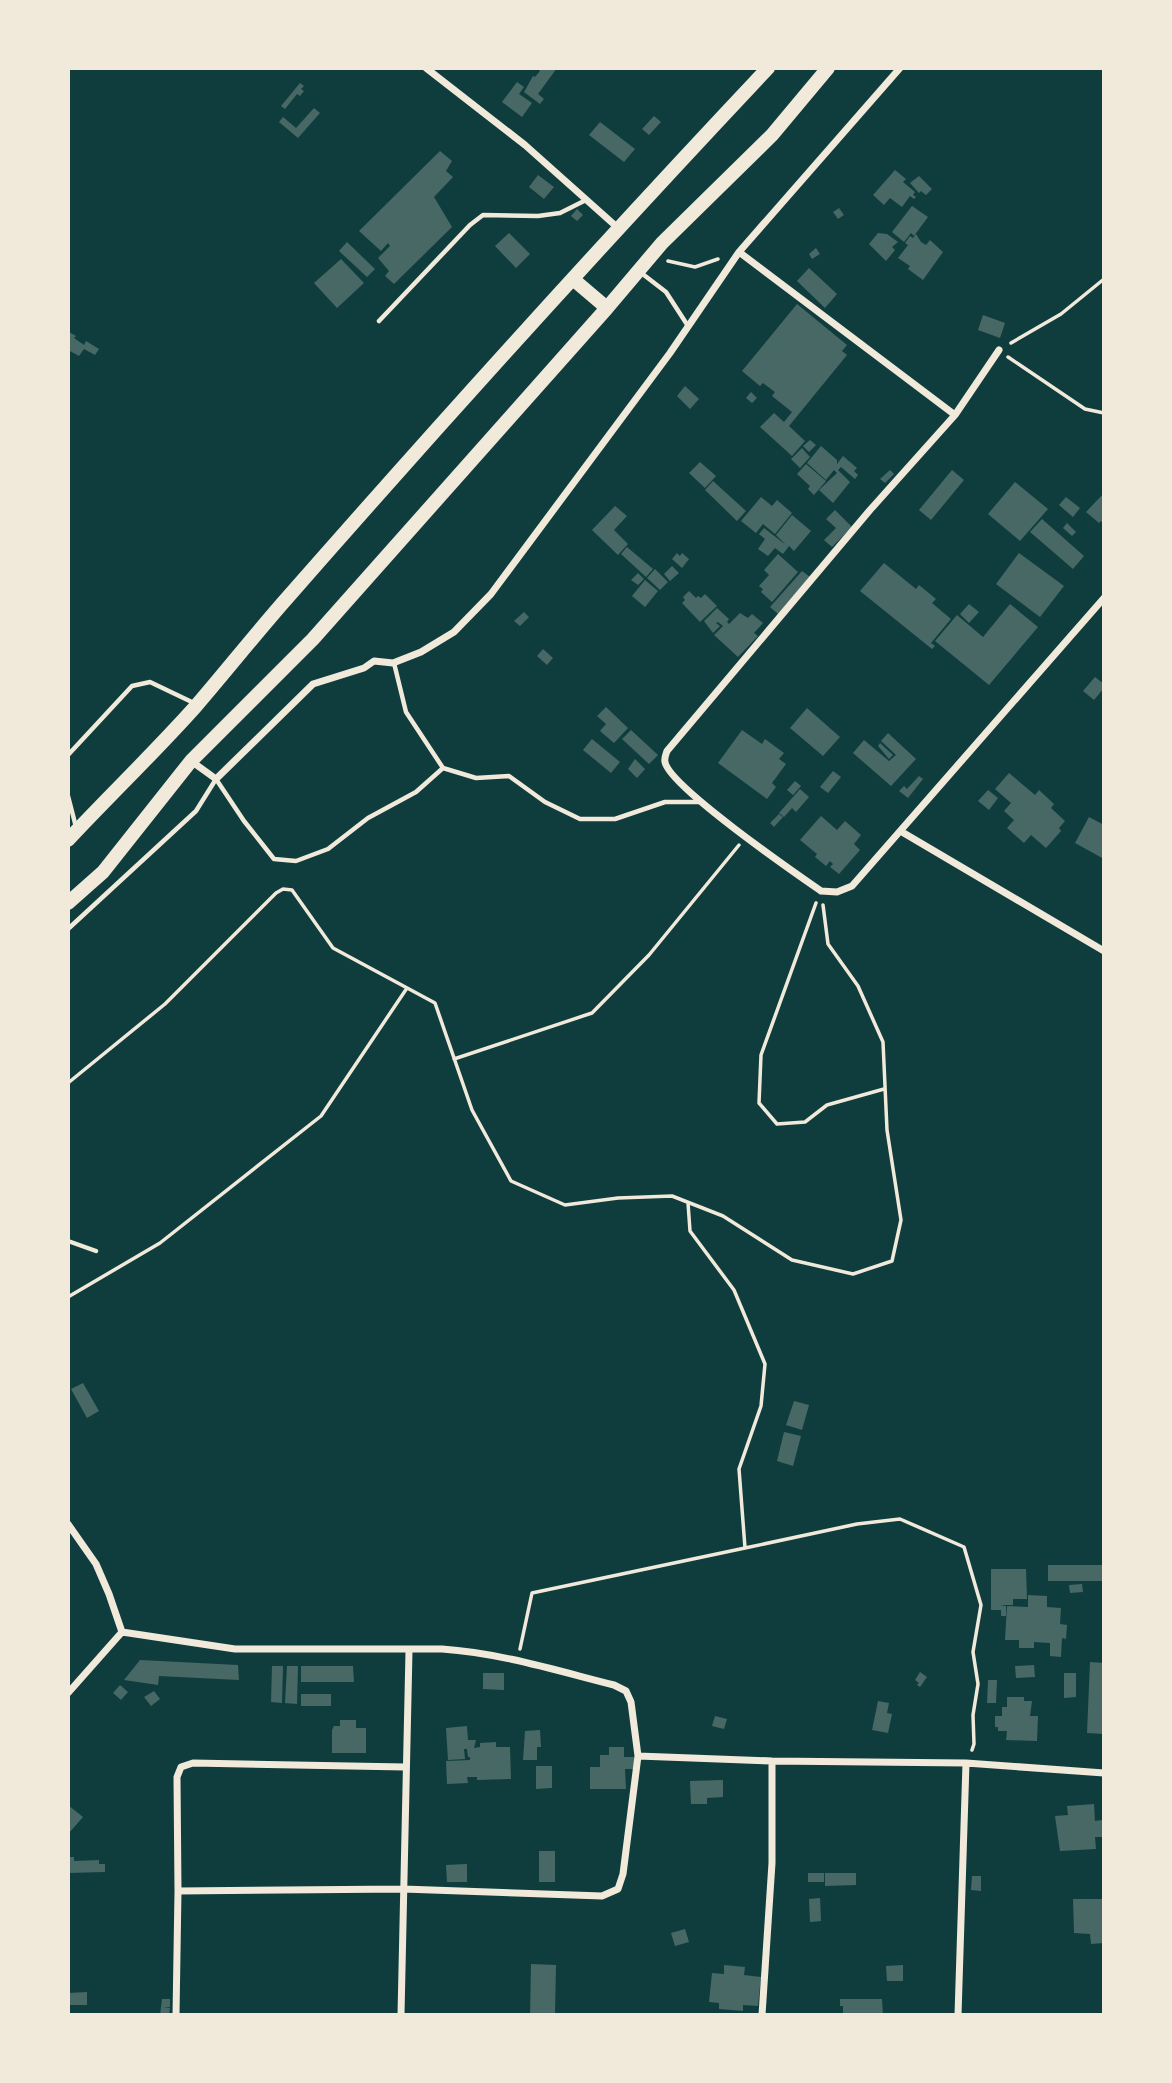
<svg xmlns="http://www.w3.org/2000/svg" width="1172" height="2083" font-family="Inter,sans-serif">
	<style>
		.building { fill: #486865 }
		.lines { fill: none; stroke-linecap: round; stroke-linejoin: round }
		.path { stroke: #f1e9da; stroke-width: 3.5 }
		.service { stroke: #f1e9da; stroke-width: 4.5 }
		.minor { stroke: #f1e9da; stroke-width: 7 }
		.primary { stroke: #f1e9da; stroke-width: 14 }
	</style>
	<rect width="100%" height="100%" fill="#0f3d3e"/>
	<!-- building -->
	<path class="building" d="M 537,68 L 557,68 L 538,94 L 544,99 L 540,104 L 524,92 L 533,76 L 535,77 L 540,71 Z
		M 517,82 L 524,87 L 519,94 L 532,103 L 522,117 L 502,102 Z
		M 300,83 L 304,86 L 301,89 L 304,91 L 300,96 L 297,94 L 285,109 L 281,106 Z
		M 314,108 L 320,113 L 298,138 L 279,122 L 283,117 L 296,128 Z
		M 654,116 L 661,122 L 649,135 L 642,129 Z
		M 600,122 L 635,149 L 624,162 L 589,135 Z
		M 440,151 L 452,161 L 446,171 L 453,177 L 434,197 L 452,227 L 394,284 L 385,276 L 389,271 L 378,258 L 390,246 L 388,243 L 381,251 L 359,231 Z
		M 895,170 L 906,179 L 903,182 L 915,192 L 913,195 L 916,197 L 914,199 L 910,196 L 902,207 L 890,198 L 884,205 L 873,195 Z
		M 538,175 L 554,187 L 544,199 L 529,187 Z
		M 919,176 L 932,189 L 926,195 L 921,191 L 919,193 L 910,183 Z
		M 912,206 L 928,217 L 914,236 L 911,233 L 904,242 L 892,232 Z
		M 839,208 L 844,215 L 838,219 L 833,212 Z
		M 577,209 L 583,215 L 577,221 L 571,216 Z
		M 509,233 L 530,254 L 516,268 L 495,246 Z
		M 878,233 L 887,234 L 898,242 L 892,247 L 895,250 L 886,261 L 869,244 Z
		M 916,234 L 921,242 L 926,245 L 930,240 L 943,252 L 923,280 L 908,269 L 910,266 L 898,258 L 908,245 L 905,243 L 910,236 L 913,238 Z
		M 347,242 L 375,269 L 367,277 L 339,251 Z
		M 816,248 L 820,254 L 812,259 L 809,254 Z
		M 341,259 L 364,283 L 337,308 L 314,283 Z
		M 809,268 L 837,294 L 825,308 L 797,281 Z
		M 797,304 L 847,345 L 842,351 L 847,355 L 789,426 L 805,441 L 792,456 L 760,427 L 774,413 L 784,422 L 792,412 L 772,396 L 775,392 L 763,383 L 760,386 L 742,371 Z
		M 983,315 L 1005,323 L 1000,338 L 978,330 Z
		M 69,332 L 76,336 L 74,338 L 84,345 L 86,341 L 99,349 L 95,355 L 84,349 L 79,356 L 68,350 Z
		M 685,386 L 699,399 L 690,409 L 677,396 Z
		M 751,392 L 757,398 L 752,403 L 746,398 Z
		M 810,440 L 816,445 L 809,452 L 803,446 Z
		M 821,446 L 837,460 L 837,464 L 843,456 L 857,468 L 854,471 L 858,475 L 855,479 L 841,467 L 838,470 L 850,482 L 833,503 L 819,490 L 837,473 L 834,470 L 826,480 L 807,463 Z
		M 802,448 L 810,457 L 800,468 L 791,459 Z
		M 700,462 L 716,476 L 705,488 L 689,473 Z
		M 806,464 L 826,481 L 814,495 L 808,489 L 810,486 L 797,474 Z
		M 890,470 L 894,474 L 885,483 L 880,479 Z
		M 952,470 L 964,480 L 931,520 L 919,510 Z
		M 713,481 L 746,511 L 737,521 L 705,490 Z
		M 1015,482 L 1048,509 L 1020,541 L 988,514 Z
		M 1104,493 L 1104,524 L 1101,521 L 1099,523 L 1086,512 Z
		M 761,497 L 772,506 L 777,500 L 792,513 L 775,534 L 763,524 L 756,533 L 741,521 Z
		M 1066,497 L 1080,508 L 1073,517 L 1059,505 Z
		M 615,506 L 627,516 L 614,530 L 628,544 L 618,555 L 592,530 Z
		M 835,510 L 852,527 L 832,547 L 824,540 L 836,528 L 826,519 Z
		M 792,515 L 811,531 L 794,551 L 789,546 L 783,554 L 775,548 L 768,556 L 758,549 L 765,539 L 759,534 L 764,528 L 786,545 L 776,535 Z
		M 1042,519 L 1084,556 L 1073,569 L 1030,532 Z
		M 1067,523 L 1076,532 L 1072,536 L 1063,528 Z
		M 627,547 L 653,569 L 646,577 L 621,554 Z
		M 677,553 L 680,556 L 682,553 L 689,559 L 682,568 L 672,559 Z
		M 1019,553 L 1064,586 L 1040,617 L 996,584 Z
		M 778,554 L 798,572 L 772,602 L 761,592 L 763,589 L 759,586 L 769,575 L 764,570 Z
		M 884,563 L 916,589 L 919,585 L 936,599 L 932,603 L 951,619 L 931,643 L 935,646 L 932,649 L 860,591 Z
		M 672,566 L 679,573 L 670,581 L 664,574 Z
		M 655,569 L 668,582 L 660,590 L 647,578 Z
		M 802,571 L 810,577 L 778,614 L 770,607 Z
		M 638,573 L 644,579 L 638,585 L 631,580 Z
		M 645,580 L 658,591 L 645,607 L 632,596 Z
		M 689,591 L 696,598 L 698,596 L 701,598 L 705,594 L 717,606 L 700,622 L 682,603 L 685,600 L 683,597 Z
		M 969,604 L 979,612 L 969,623 L 960,614 Z
		M 1010,604 L 1038,627 L 989,685 L 935,641 L 957,615 L 983,637 Z
		M 717,608 L 729,619 L 727,622 L 729,624 L 740,613 L 748,618 L 752,614 L 763,623 L 754,633 L 758,636 L 738,657 L 714,635 L 723,626 L 718,622 L 716,623 L 720,626 L 713,633 L 704,621 Z
		M 524,612 L 529,617 L 520,626 L 514,621 Z
		M 543,649 L 553,658 L 547,665 L 537,656 Z
		M 1095,677 L 1104,684 L 1104,688 L 1094,700 L 1083,691 Z
		M 606,707 L 628,728 L 614,743 L 600,731 L 606,724 L 597,716 Z
		M 807,708 L 840,737 L 823,756 L 790,728 Z
		M 631,730 L 658,755 L 649,764 L 622,739 Z
		M 742,730 L 762,744 L 765,739 L 784,753 L 779,759 L 786,764 L 772,783 L 776,787 L 767,799 L 718,763 Z
		M 888,733 L 916,759 L 891,786 L 853,753 L 864,740 L 889,761 L 896,755 L 881,741 Z
		M 592,739 L 620,762 L 611,773 L 583,750 Z
		M 880,743 L 893,755 L 889,759 L 878,746 Z
		M 635,759 L 645,769 L 637,778 L 628,769 Z
		M 833,771 L 841,777 L 828,793 L 820,787 Z
		M 1009,773 L 1035,795 L 1039,790 L 1054,804 L 1051,808 L 1065,821 L 1059,828 L 1061,831 L 1046,848 L 1031,835 L 1024,843 L 1007,828 L 1014,820 L 1004,811 L 1011,803 L 995,789 Z
		M 919,776 L 923,779 L 908,798 L 899,791 L 904,786 L 907,789 Z
		M 795,781 L 801,786 L 793,795 L 787,790 Z
		M 800,789 L 809,797 L 796,812 L 792,808 L 784,817 L 779,813 Z
		M 988,790 L 998,798 L 989,810 L 978,801 Z
		M 779,814 L 783,817 L 774,827 L 770,823 Z
		M 821,816 L 837,830 L 845,821 L 861,835 L 854,844 L 860,850 L 839,874 L 830,867 L 833,864 L 830,861 L 826,866 L 815,857 L 817,854 L 800,840 Z
		M 1089,817 L 1104,825 L 1104,859 L 1075,843 Z
		M 83,1383 L 99,1411 L 87,1418 L 71,1389 Z
		M 794,1401 L 809,1405 L 802,1430 L 786,1425 Z
		M 784,1432 L 801,1436 L 793,1466 L 777,1461 Z
		M 1048,1565 L 1103,1565 L 1103,1581 L 1048,1581 Z
		M 991,1569 L 1026,1569 L 1027,1599 L 1013,1599 L 1013,1605 L 1000,1605 L 1006,1606 L 1006,1616 L 1001,1616 L 1001,1610 L 991,1610 Z
		M 1082,1584 L 1083,1592 L 1070,1593 L 1069,1585 Z
		M 1028,1595 L 1047,1596 L 1047,1607 L 1061,1608 L 1060,1624 L 1067,1625 L 1066,1639 L 1062,1638 L 1061,1657 L 1050,1656 L 1050,1643 L 1034,1642 L 1034,1648 L 1019,1648 L 1019,1640 L 1005,1640 L 1007,1606 L 1028,1607 Z
		M 140,1660 L 238,1665 L 239,1680 L 159,1676 L 158,1685 L 124,1680 Z
		M 1090,1662 L 1104,1663 L 1104,1734 L 1087,1733 Z
		M 1034,1665 L 1035,1677 L 1016,1678 L 1015,1666 Z
		M 272,1666 L 283,1666 L 282,1703 L 271,1702 Z
		M 287,1666 L 298,1666 L 297,1704 L 285,1703 Z
		M 301,1666 L 353,1666 L 354,1682 L 301,1682 Z
		M 920,1672 L 927,1677 L 920,1687 L 917,1685 L 919,1683 L 915,1680 Z
		M 483,1673 L 504,1673 L 504,1690 L 483,1689 Z
		M 1064,1673 L 1076,1673 L 1076,1697 L 1064,1698 Z
		M 988,1680 L 997,1680 L 996,1703 L 987,1703 Z
		M 120,1685 L 128,1692 L 121,1700 L 113,1693 Z
		M 154,1691 L 160,1699 L 151,1706 L 144,1697 Z
		M 301,1694 L 331,1694 L 331,1706 L 301,1706 Z
		M 1007,1697 L 1024,1697 L 1024,1701 L 1032,1701 L 1030,1716 L 1038,1716 L 1037,1741 L 1006,1740 L 1007,1731 L 998,1731 L 998,1727 L 995,1727 L 995,1716 L 1002,1716 L 1002,1707 L 1007,1707 Z
		M 878,1701 L 889,1703 L 887,1713 L 892,1714 L 888,1733 L 872,1730 Z
		M 715,1716 L 727,1719 L 724,1729 L 712,1726 Z
		M 340,1720 L 356,1720 L 356,1728 L 366,1728 L 366,1753 L 332,1753 L 332,1730 L 334,1726 L 340,1726 Z
		M 467,1726 L 468,1740 L 476,1740 L 474,1748 L 480,1747 L 480,1743 L 496,1742 L 496,1747 L 510,1747 L 511,1779 L 477,1780 L 477,1777 L 467,1777 L 468,1783 L 447,1784 L 446,1761 L 470,1760 L 470,1757 L 468,1757 L 467,1749 L 464,1749 L 465,1759 L 448,1760 L 446,1728 Z
		M 540,1730 L 541,1747 L 537,1747 L 537,1760 L 523,1760 L 525,1731 Z
		M 609,1747 L 624,1747 L 624,1757 L 634,1757 L 634,1769 L 625,1769 L 626,1789 L 590,1789 L 590,1767 L 600,1767 L 600,1755 L 609,1755 Z
		M 536,1766 L 552,1766 L 552,1788 L 536,1789 Z
		M 723,1780 L 723,1797 L 707,1798 L 707,1804 L 691,1804 L 690,1781 Z
		M 1094,1804 L 1095,1821 L 1102,1820 L 1104,1837 L 1095,1837 L 1096,1849 L 1060,1851 L 1055,1816 L 1068,1815 L 1067,1806 Z
		M 68,1805 L 83,1817 L 68,1834 Z
		M 539,1851 L 555,1851 L 555,1882 L 539,1882 Z
		M 68,1857 L 74,1857 L 74,1861 L 99,1860 L 99,1864 L 105,1864 L 105,1872 L 68,1873 Z
		M 467,1864 L 467,1882 L 447,1882 L 446,1865 Z
		M 808,1873 L 824,1873 L 824,1882 L 808,1882 Z
		M 825,1873 L 856,1873 L 856,1885 L 825,1886 Z
		M 972,1876 L 981,1876 L 981,1891 L 971,1890 Z
		M 820,1898 L 821,1921 L 810,1922 L 809,1899 Z
		M 1073,1899 L 1104,1899 L 1104,1943 L 1091,1944 L 1090,1934 L 1074,1933 Z
		M 685,1929 L 689,1942 L 675,1946 L 671,1933 Z
		M 531,1964 L 556,1965 L 555,2015 L 530,2015 Z
		M 724,1965 L 745,1967 L 744,1975 L 761,1977 L 758,2006 L 743,2005 L 743,2011 L 719,2009 L 719,2003 L 709,2002 L 712,1973 L 724,1974 Z
		M 903,1965 L 903,1981 L 887,1981 L 886,1966 Z
		M 87,1992 L 87,2005 L 68,2005 L 68,1993 Z
		M 162,1999 L 170,1999 L 170,2007 L 163,2007 L 170,2008 L 169,2015 L 160,2015 Z
		M 840,1999 L 882,1999 L 883,2015 L 843,2015 L 843,2006 L 840,2006 Z"/>
	<g class="lines">
		<!-- path -->
		<path class="path" d="M 668,261 L 695,267 L 718,259
			M 1011,343 L 1061,314 L 1104,279
			M 1008,357 L 1085,409 L 1104,413
			M 816,903 L 761,1055 L 759,1103 L 777,1124 L 805,1122 L 827,1105 L 884,1089
			M 454,1059 L 592,1013 L 649,955 L 739,845
			M 68,1083 L 165,1004 L 276,893 L 283,889 L 292,890 L 333,948 L 435,1003 L 472,1110 L 511,1181 L 565,1205 L 618,1198 L 672,1196 L 723,1216 L 792,1260 L 853,1274 L 892,1261 L 901,1220 L 887,1130 L 883,1042 L 858,986 L 828,944 L 823,905
			M 68,1297 L 160,1243 L 321,1116 L 407,988
			M 745,1548 L 857,1524 L 900,1519 L 964,1547 L 981,1605 L 973,1652 L 978,1684 L 973,1715 L 974,1744 L 972,1750
			M 520,1649 L 532,1593 L 745,1548 L 739,1469 L 761,1406 L 765,1364 L 734,1290 L 690,1231 L 688,1203"/>
		<!-- service -->
		<path class="service" d="M 640,272 L 666,292 L 688,326
			M 379,321 L 470,225 L 483,215 L 538,216 L 560,213 L 586,200
			M 68,755 L 132,686 L 150,682 L 196,704
			M 443,768 L 476,778 L 509,776 L 545,802 L 580,819 L 615,819 L 665,802 L 699,802
			M 68,796 L 76,827
			M 68,929 L 196,811 L 216,779 L 244,821 L 274,859 L 296,861 L 328,849 L 368,818 L 416,792 L 443,768 L 406,712 L 394,663
			M 68,1241 L 96,1251"/>
		<!-- minor -->
		<path class="minor" d="M 426,68 L 525,145 L 618,228
			M 739,252 L 955,415 L 870,510 L 667,751 C 666,754 664,758 665,762 C 669,786 795,873 821,891 L 837,892 L 852,886 L 1104,598
			M 955,415 L 999,350
			M 191,761 L 216,779 L 313,684 L 364,668 L 374,661 L 393,663 L 421,652 L 454,632 L 491,594 L 670,353 L 739,252 L 900,68
			M 902,832 L 1104,951
			M 68,1524 L 96,1564 L 109,1594 L 122,1632
			M 122,1632 L 235,1649 L 442,1649 C 501,1653 558,1671 614,1685 L 626,1691 L 631,1702 L 638,1756
			M 68,1693 L 122,1632
			M 178,1891 L 177,1777 L 181,1767 L 193,1763 L 405,1767
			M 176,2015 L 178,1891 L 403,1889 L 602,1896 L 618,1889 L 623,1874 L 638,1756 L 772,1761 L 966,1763 L 1104,1773
			M 401,2015 L 409,1651
			M 762,2015 L 772,1863 L 772,1761
			M 958,2015 L 966,1763"/>
		<!-- primary -->
		<path class="primary" d="M 574,280 L 607,308
			M 68,840 C 110,795 155,752 196,706 C 227,670 257,632 288,597 C 445,418 605,241 768,68
			M 68,903 L 103,872 L 191,761 L 313,639 L 607,308 L 662,243 L 772,135 L 828,68"/>
	</g>
	<!-- border -->
	<rect width="1172" height="2083" fill="none" stroke="#f1e9da" stroke-width="140"/>
</svg>
